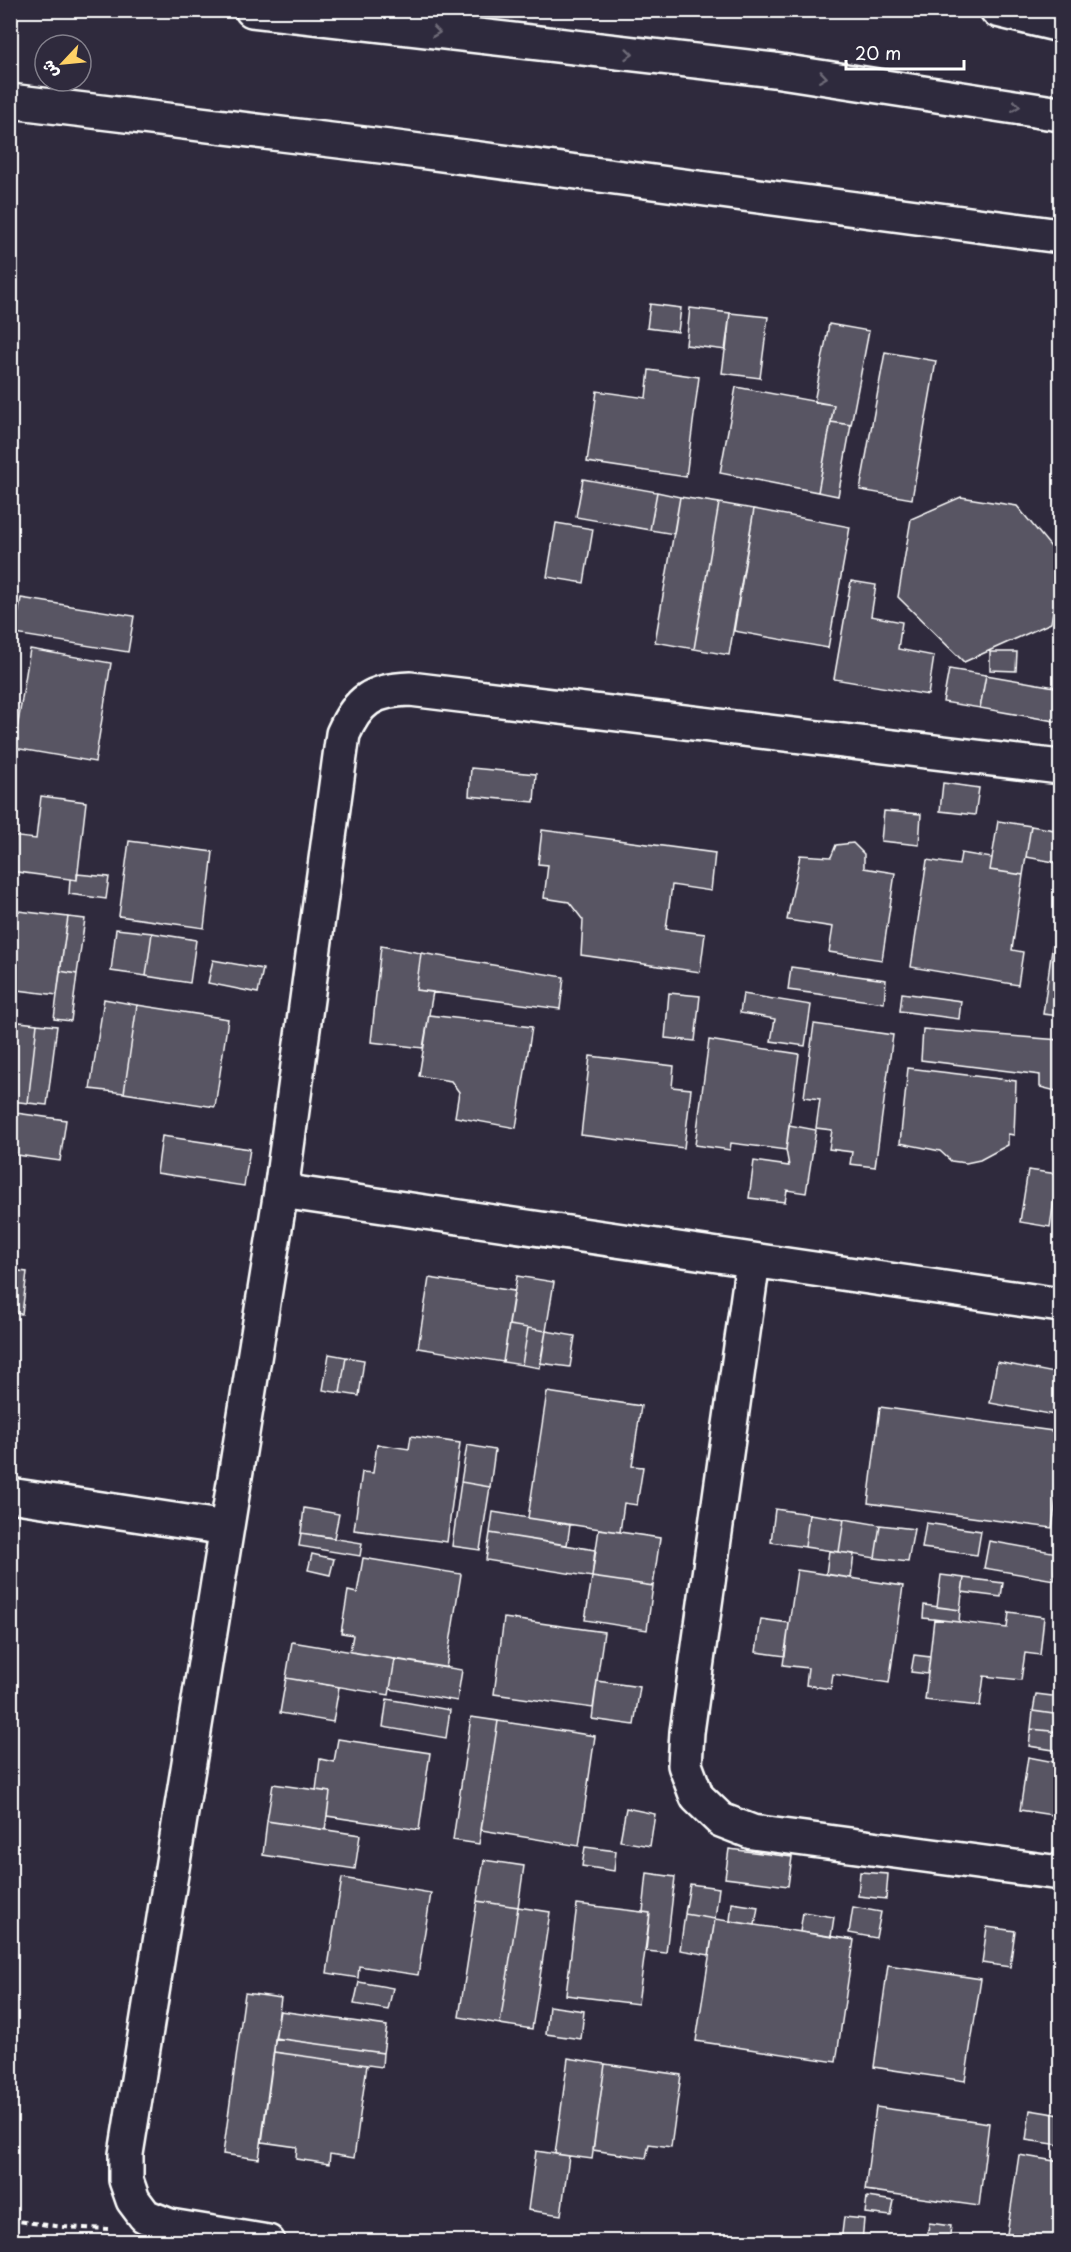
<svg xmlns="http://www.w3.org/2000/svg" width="1071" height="2252" font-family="'Playpen Sans','Playpen Sans Arabic',sans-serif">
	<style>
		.building { fill: #595564; stroke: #fff; stroke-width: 1.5 }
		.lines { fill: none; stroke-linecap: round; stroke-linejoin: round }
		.street-casing { stroke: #fff; stroke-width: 38 }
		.highway-casing { stroke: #fff; stroke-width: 38 }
		.path { stroke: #fff; stroke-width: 4; stroke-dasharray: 6 4.5; stroke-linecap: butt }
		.street { stroke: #2f2a3d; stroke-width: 33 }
		.highway { stroke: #2f2a3d; stroke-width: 33 }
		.oneway { stroke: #6d6a77 }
	</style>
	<rect width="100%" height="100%" fill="#2f2a3d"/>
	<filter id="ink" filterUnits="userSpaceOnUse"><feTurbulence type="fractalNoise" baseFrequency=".0167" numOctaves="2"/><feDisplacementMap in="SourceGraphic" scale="12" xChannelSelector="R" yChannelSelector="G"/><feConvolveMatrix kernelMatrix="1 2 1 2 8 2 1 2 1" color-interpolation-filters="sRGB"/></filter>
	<g filter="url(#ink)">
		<!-- building -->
		<path class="building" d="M 650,304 L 681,308 L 678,332 L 647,328 Z
			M 690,308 L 730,313 L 726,350 L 686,345 Z
			M 730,313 L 768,317 L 760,378 L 722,373 Z
			M 829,324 L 869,331 L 851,425 L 831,422 L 834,405 L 814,402 Z
			M 885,352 L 936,361 L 912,499 L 860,490 Z
			M 649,370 L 699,377 L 686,477 L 587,462 L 597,391 L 646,398 Z
			M 736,387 L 834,405 L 818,492 L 720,473 Z
			M 831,422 L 851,425 L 838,496 L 818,492 Z
			M 583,479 L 657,492 L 650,530 L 576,517 Z
			M 657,492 L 680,497 L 674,534 L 650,530 Z
			M 680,497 L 719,503 L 694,649 L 655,642 Z
			M 961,497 L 1017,506 L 1060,558 L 1060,572 L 1051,623 L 964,662 L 898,597 L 911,519 Z
			M 719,503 L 754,509 L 729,655 L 694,649 Z
			M 754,509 L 850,527 L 828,648 L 734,631 Z
			M 556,523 L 593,529 L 584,583 L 547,577 Z
			M 851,581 L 876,585 L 871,616 L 902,622 L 898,649 L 934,656 L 928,695 L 834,679 Z
			M 21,598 L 134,616 L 128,652 L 15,634 Z
			M 30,649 L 111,663 L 95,762 L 14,748 Z
			M 990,652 L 1017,652 L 1016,671 L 990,670 Z
			M 949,669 L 986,675 L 980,708 L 943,702 Z
			M 986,675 L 1060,688 L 1060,722 L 980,708 Z
			M 471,768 L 536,774 L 534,802 L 469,796 Z
			M 10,769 L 15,770 L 13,792 L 10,792 Z
			M 943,783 L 979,788 L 975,815 L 940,811 Z
			M 41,796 L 86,802 L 77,880 L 10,871 L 10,836 L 36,839 Z
			M 884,811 L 921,814 L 919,845 L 881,841 Z
			M 998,821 L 1031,826 L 1023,875 L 990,870 Z
			M 1031,826 L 1060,831 L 1060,863 L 1026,857 Z
			M 542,830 L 715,853 L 711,891 L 672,885 L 666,929 L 705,934 L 700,972 L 581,955 L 583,920 L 569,902 L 544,898 L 548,865 L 538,864 Z
			M 129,841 L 213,852 L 204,928 L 119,916 Z
			M 853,843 L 864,854 L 864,868 L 895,873 L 882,960 L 829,952 L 833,927 L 787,920 L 800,855 L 831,857 L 836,845 Z
			M 961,853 L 992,858 L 990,870 L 1023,875 L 1012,950 L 1023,952 L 1018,985 L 911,967 L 927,860 L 959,865 Z
			M 77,874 L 109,877 L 106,899 L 69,894 L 70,879 L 77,880 Z
			M 10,910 L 68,917 L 57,995 L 10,989 Z
			M 68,917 L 85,919 L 77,974 L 60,971 Z
			M 1056,920 L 1060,921 L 1060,1016 L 1043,1014 Z
			M 116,929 L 152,933 L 146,976 L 111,971 Z
			M 152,933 L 196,940 L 190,983 L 146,976 Z
			M 381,946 L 421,953 L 416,990 L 433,992 L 423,1048 L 371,1042 Z
			M 421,953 L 564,977 L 560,1009 L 416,990 Z
			M 213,960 L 263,969 L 258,993 L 208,983 Z
			M 791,967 L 886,980 L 884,1003 L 788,990 Z
			M 60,971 L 77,974 L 71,1021 L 54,1019 Z
			M 669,993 L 700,996 L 695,1041 L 665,1038 Z
			M 902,993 L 961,1001 L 959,1019 L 900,1011 Z
			M 743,994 L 811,1005 L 805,1046 L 771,1041 L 775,1019 L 740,1013 Z
			M 104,999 L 137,1005 L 124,1093 L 90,1089 Z
			M 137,1005 L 228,1019 L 215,1107 L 124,1093 Z
			M 429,1015 L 532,1027 L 516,1128 L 455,1117 L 459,1092 L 451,1081 L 419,1076 Z
			M 10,1021 L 37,1024 L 28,1103 L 10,1101 Z
			M 37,1024 L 57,1026 L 47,1105 L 28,1103 Z
			M 814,1024 L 893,1035 L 875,1167 L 850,1164 L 852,1152 L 829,1149 L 832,1130 L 816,1128 L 820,1099 L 804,1097 Z
			M 923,1029 L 1060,1040 L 1060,1092 L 1040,1087 L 1040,1075 L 921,1060 Z
			M 709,1040 L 799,1054 L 786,1150 L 731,1143 L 730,1150 L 695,1145 Z
			M 590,1056 L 674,1066 L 672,1087 L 691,1089 L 684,1148 L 581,1135 Z
			M 908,1068 L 1016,1081 L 1014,1135 L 1008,1134 L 1008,1145 L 980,1160 L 966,1163 L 951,1161 L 940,1151 L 900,1143 Z
			M 16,1113 L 66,1120 L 60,1161 L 10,1154 Z
			M 789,1125 L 816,1130 L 806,1193 L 787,1190 L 785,1202 L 749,1198 L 754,1161 L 789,1166 L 786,1150 Z
			M 162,1136 L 250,1149 L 244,1186 L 157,1173 Z
			M 1028,1170 L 1058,1174 L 1050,1227 L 1020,1222 Z
			M 10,1270 L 27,1272 L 22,1314 L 10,1313 Z
			M 517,1276 L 554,1282 L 546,1331 L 509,1325 Z
			M 429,1278 L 514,1291 L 503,1362 L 418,1348 Z
			M 509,1325 L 528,1328 L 522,1365 L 503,1362 Z
			M 528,1328 L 546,1331 L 540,1368 L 522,1365 Z
			M 546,1331 L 575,1336 L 570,1367 L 540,1363 Z
			M 329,1354 L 346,1357 L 340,1393 L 323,1390 Z
			M 346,1357 L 364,1360 L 359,1396 L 340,1393 Z
			M 997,1362 L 1060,1374 L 1060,1416 L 990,1403 Z
			M 547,1392 L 641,1406 L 632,1466 L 643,1467 L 637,1505 L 624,1503 L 620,1532 L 528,1518 Z
			M 880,1407 L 1060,1432 L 1060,1500 L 1056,1499 L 1052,1528 L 868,1503 Z
			M 411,1436 L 460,1443 L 447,1542 L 354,1530 L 362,1472 L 373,1473 L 377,1444 L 409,1449 Z
			M 467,1445 L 495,1450 L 490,1487 L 461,1482 Z
			M 461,1482 L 490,1487 L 480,1550 L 452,1546 Z
			M 304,1508 L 339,1514 L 334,1538 L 301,1533 Z
			M 775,1509 L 809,1514 L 805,1547 L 771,1542 Z
			M 493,1512 L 570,1525 L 567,1545 L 490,1533 Z
			M 809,1514 L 844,1519 L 839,1552 L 805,1547 Z
			M 844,1519 L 880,1525 L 875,1558 L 839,1552 Z
			M 926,1523 L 981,1531 L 977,1555 L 922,1548 Z
			M 880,1525 L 914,1529 L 908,1562 L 875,1558 Z
			M 599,1529 L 660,1538 L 653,1586 L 592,1577 Z
			M 301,1533 L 362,1543 L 360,1556 L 299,1546 Z
			M 490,1533 L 595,1550 L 592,1577 L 486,1560 Z
			M 989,1541 L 1058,1553 L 1054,1580 L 984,1568 Z
			M 829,1551 L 854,1554 L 851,1578 L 826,1574 Z
			M 312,1554 L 334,1559 L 330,1575 L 308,1570 Z
			M 363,1558 L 461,1574 L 446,1668 L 350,1652 L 353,1635 L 341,1633 L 348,1591 L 357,1593 Z
			M 797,1570 L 903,1586 L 889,1683 L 833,1674 L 831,1689 L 806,1685 L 808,1668 L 783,1665 Z
			M 941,1575 L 964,1578 L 960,1610 L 937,1607 Z
			M 592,1577 L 653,1586 L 647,1630 L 585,1620 Z
			M 964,1578 L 1003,1583 L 1001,1597 L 962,1592 Z
			M 924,1605 L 960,1610 L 959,1622 L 923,1618 Z
			M 1009,1612 L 1044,1617 L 1040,1655 L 1025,1653 L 1021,1680 L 984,1676 L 980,1706 L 925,1700 L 934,1619 L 1007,1628 Z
			M 504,1618 L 604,1632 L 593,1708 L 494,1694 Z
			M 761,1619 L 789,1623 L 785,1656 L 756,1652 Z
			M 292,1642 L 395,1659 L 389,1695 L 286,1678 Z
			M 914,1655 L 930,1657 L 928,1674 L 911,1672 Z
			M 395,1659 L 462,1670 L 457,1701 L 390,1689 Z
			M 286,1678 L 339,1687 L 333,1722 L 280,1713 Z
			M 597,1681 L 640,1687 L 634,1725 L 592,1719 Z
			M 1036,1694 L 1060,1697 L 1060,1715 L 1033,1711 Z
			M 387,1699 L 450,1710 L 446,1738 L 383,1727 Z
			M 1033,1711 L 1060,1715 L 1060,1732 L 1031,1729 Z
			M 471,1717 L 498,1721 L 479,1844 L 453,1840 Z
			M 498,1721 L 595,1736 L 579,1846 L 481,1830 Z
			M 1031,1729 L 1060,1732 L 1060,1751 L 1029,1746 Z
			M 338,1739 L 430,1753 L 419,1830 L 327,1816 L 330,1792 L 316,1790 L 320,1759 L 334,1762 Z
			M 1028,1757 L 1060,1763 L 1052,1815 L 1020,1810 Z
			M 273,1784 L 330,1792 L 325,1830 L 267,1821 Z
			M 626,1808 L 655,1814 L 650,1846 L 620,1841 Z
			M 267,1821 L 360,1835 L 355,1869 L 263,1855 Z
			M 585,1847 L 616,1851 L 614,1871 L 582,1866 Z
			M 729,1849 L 792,1857 L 788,1886 L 725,1878 Z
			M 484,1860 L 524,1866 L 518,1907 L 477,1901 Z
			M 860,1872 L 888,1874 L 886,1899 L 858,1896 Z
			M 647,1873 L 675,1877 L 666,1953 L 646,1951 L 650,1913 L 643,1912 Z
			M 342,1878 L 431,1893 L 418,1975 L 359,1966 L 358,1978 L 327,1973 Z
			M 690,1884 L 719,1888 L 715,1919 L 685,1914 Z
			M 477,1901 L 518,1907 L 500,2024 L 459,2017 Z
			M 732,1903 L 758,1907 L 755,1925 L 730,1921 Z
			M 577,1904 L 650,1913 L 638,2004 L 566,1995 Z
			M 518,1907 L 550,1912 L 532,2029 L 500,2024 Z
			M 853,1907 L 881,1912 L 876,1938 L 849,1933 Z
			M 803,1912 L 834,1917 L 831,1937 L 800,1932 Z
			M 685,1914 L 715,1919 L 709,1955 L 680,1950 Z
			M 715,1919 L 854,1940 L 836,2062 L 696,2041 Z
			M 987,1927 L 1015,1931 L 1010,1967 L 982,1963 Z
			M 888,1965 L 981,1979 L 965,2081 L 874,2067 Z
			M 359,1982 L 393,1988 L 388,2010 L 354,2004 Z
			M 245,1993 L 281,1998 L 259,2159 L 223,2154 Z
			M 549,2006 L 584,2011 L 581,2039 L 546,2034 Z
			M 280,2011 L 387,2026 L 383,2053 L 275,2038 Z
			M 275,2038 L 383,2053 L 382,2067 L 274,2052 Z
			M 274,2052 L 367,2065 L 354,2158 L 330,2154 L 329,2164 L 296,2159 L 297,2147 L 262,2142 Z
			M 568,2058 L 605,2064 L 592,2159 L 555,2154 Z
			M 605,2064 L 681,2075 L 671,2147 L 649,2144 L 646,2158 L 593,2150 Z
			M 876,2107 L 989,2123 L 979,2206 L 865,2190 Z
			M 1030,2110 L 1060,2115 L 1060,2145 L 1026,2140 Z
			M 536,2151 L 569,2156 L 561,2215 L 528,2210 Z
			M 1019,2155 L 1060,2162 L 1060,2242 L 1007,2234 Z
			M 867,2197 L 894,2201 L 891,2216 L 865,2213 Z
			M 844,2217 L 864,2219 L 862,2242 L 841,2242 Z
			M 929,2223 L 951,2226 L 949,2242 L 927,2242 Z"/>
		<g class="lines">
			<!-- street casing -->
			<g class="street-casing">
				<path id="street" d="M 10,101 L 389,147 L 1060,236
					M 281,1191 L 1060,1305
					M 753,1261 L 687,1732 L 685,1765 L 697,1797 L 721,1820 L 752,1832 L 1060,1873
					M 10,1495 L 226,1528
					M 268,2242 L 170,2226 L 145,2216 L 133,2200 L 126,2180 L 126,2154 L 281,1191 L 343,734 C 358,700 373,690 410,689 L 1060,767"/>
			</g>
			<!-- highway casing -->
			<g class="highway-casing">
				<path id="highway" d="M 252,10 L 774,70 L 1060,114
					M 997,10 L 1060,25"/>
			</g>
			<!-- path -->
			<path class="path" d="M 10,2220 L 63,2227 L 108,2229"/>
			<!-- street -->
			<use href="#street" class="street"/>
			<!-- highway -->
			<use href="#highway" class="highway"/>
		</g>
		<!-- one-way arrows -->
		<defs><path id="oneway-chevron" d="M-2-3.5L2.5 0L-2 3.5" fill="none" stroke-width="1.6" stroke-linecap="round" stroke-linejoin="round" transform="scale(1.5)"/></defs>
		<g class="oneway">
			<use href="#oneway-chevron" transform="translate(436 32) rotate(7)"/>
			<use href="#oneway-chevron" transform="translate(629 54) rotate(6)"/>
			<use href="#oneway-chevron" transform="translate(823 77) rotate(8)"/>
			<use href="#oneway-chevron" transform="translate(1016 106) rotate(8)"/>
		</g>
	</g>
	<!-- margin -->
	<rect width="1071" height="2252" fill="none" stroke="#2f2a3d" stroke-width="36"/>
	<rect x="18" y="18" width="1035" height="2216" fill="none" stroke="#fff" stroke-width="2" filter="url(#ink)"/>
	<!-- north arrow -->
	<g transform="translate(63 63) rotate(244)"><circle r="28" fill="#2f2a3d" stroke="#827f8b" stroke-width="1.5"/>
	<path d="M0-4.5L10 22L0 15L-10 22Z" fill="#ffd166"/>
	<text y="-9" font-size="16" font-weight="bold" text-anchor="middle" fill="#ffffff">ش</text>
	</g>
	<!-- scale -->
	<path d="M846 60v9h118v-9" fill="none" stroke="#ffffff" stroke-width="3"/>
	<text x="855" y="60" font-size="18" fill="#ffffff" stroke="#2f2a3d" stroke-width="4.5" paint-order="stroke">20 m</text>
</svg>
